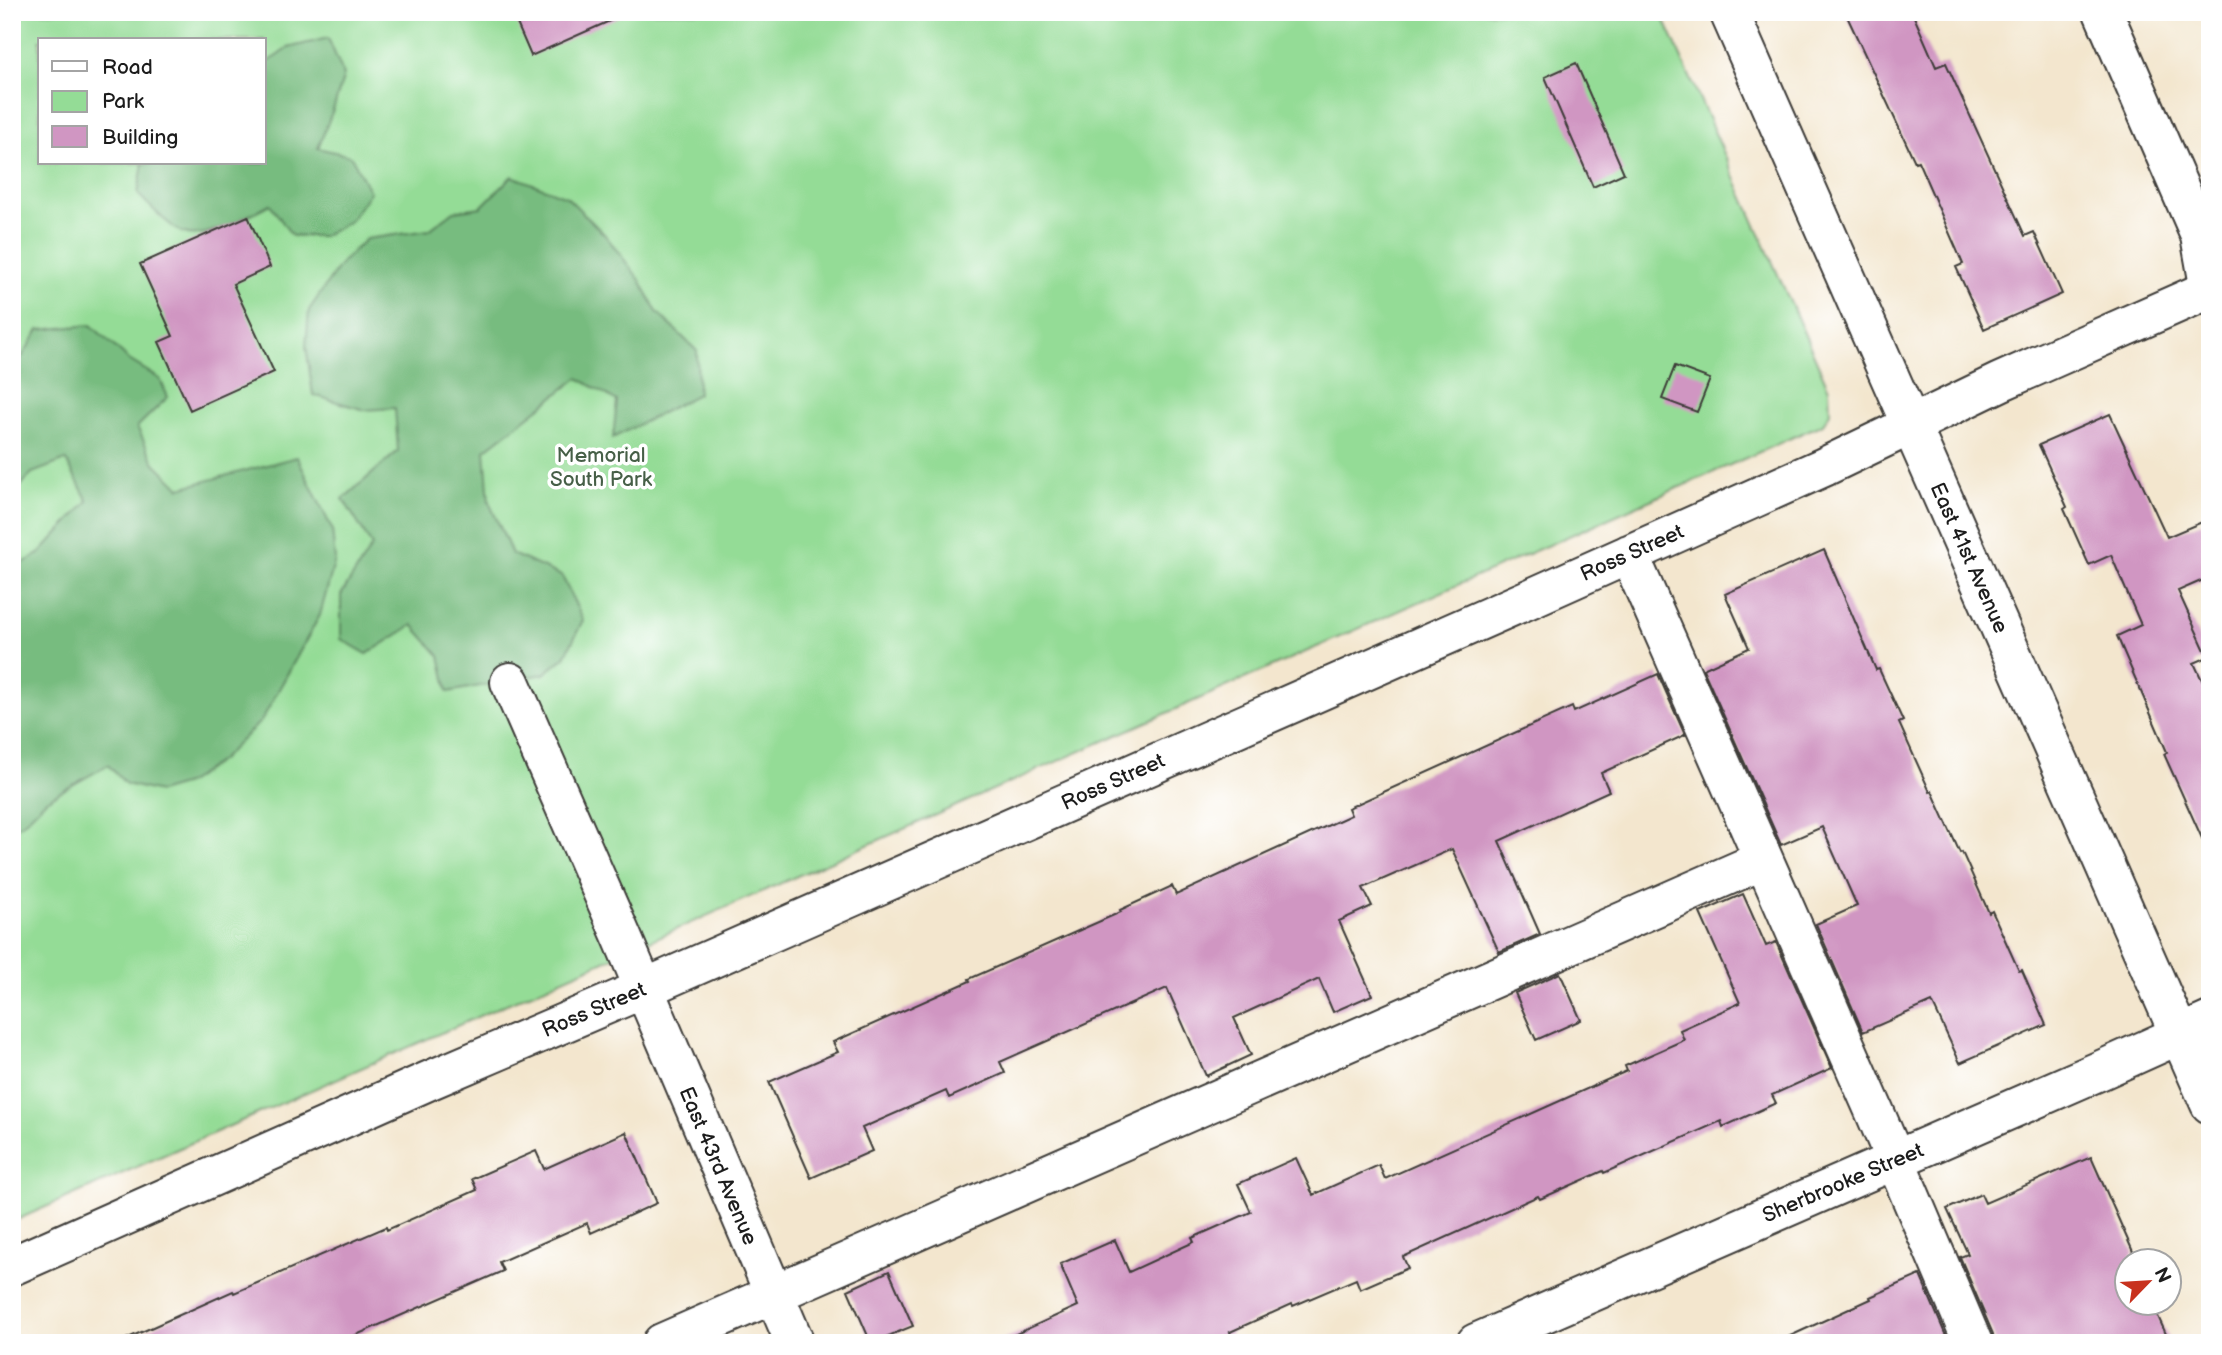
<svg xmlns="http://www.w3.org/2000/svg" width="2222" height="1355" font-family="'Balsamiq Sans',sans-serif">
	<style>
		.green { fill: #94dc96; stroke: #587c59; stroke-width: 2; fill-rule: evenodd }
		.forest { fill: #77bc7f; stroke: #4a6c4e; stroke-width: 2 }
		.building { fill: #d096c2 }
		.lines { fill: none; stroke-linecap: round; stroke-linejoin: round }
		.minor-casing { stroke: #3c3a37; stroke-width: 42 }
		.major-casing { stroke: #3c3a37; stroke-width: 42 }
		.minor { stroke: #fff; stroke-width: 38 }
		.major { stroke: #fff; stroke-width: 38 }
		.labels { text-anchor: middle; dominant-baseline: central; stroke-width: 7; stroke-linejoin: round; paint-order: stroke }
		.park-label { font-size: 21px; fill: #465f47; stroke: #fff }
		.street-label { font-size: 21px; fill: #1c1c1c; stroke: #fff }
	</style>
	<rect width="100%" height="100%" fill="#fff"/>
	<filter id="ink" filterUnits="userSpaceOnUse"><feTurbulence type="fractalNoise" baseFrequency=".0143" numOctaves="2"/><feDisplacementMap in="SourceGraphic" scale="14" xChannelSelector="R" yChannelSelector="G"/><feConvolveMatrix kernelMatrix="1 2 1 2 8 2 1 2 1" color-interpolation-filters="sRGB"/></filter>
	<filter id="wash" filterUnits="userSpaceOnUse"><feTurbulence type="fractalNoise" baseFrequency=".00686" numOctaves="4" result="noise"/><feDisplacementMap in="SourceGraphic" scale="28" xChannelSelector="R" yChannelSelector="G"/><feGaussianBlur stdDeviation="1.57" result="paint"/><feColorMatrix in="noise" values="0 0 0 0 0 0 0 0 0 0 0 0 0 0 0 0 0 1.4 0 .05"/><feComposite in="paint" operator="in"/></filter>
	<g filter="url(#wash)">
		<rect width="100%" height="100%" fill="#f3e6ce"/>
		<!-- green -->
		<path class="green" d="M 12,12 L 1661,12 L 1829,389 L 1830,413 L 1823,424 L 12,1222 ZM 40,40 L 264,40 L 264,163 L 40,163 Z"/>
		<!-- forest -->
		<path class="forest" d="M 328,38 L 344,75 L 334,107 L 318,148 L 351,156 L 370,192 L 350,221 L 323,236 L 292,236 L 270,204 C 249,215 207,241 184,233 C 171,229 148,204 138,194 L 143,163 L 264,163 L 264,65 L 288,48 Z
			M 512,176 L 567,197 L 605,235 L 640,280 L 657,312 L 697,351 L 698,394 L 613,438 L 617,401 L 578,378 L 485,450 L 489,502 L 512,554 L 562,576 L 583,620 L 565,657 L 544,674 L 448,692 L 440,656 L 413,625 L 367,654 L 341,639 L 341,595 L 372,546 L 343,499 L 398,451 L 395,408 L 365,410 L 313,395 L 306,346 L 309,310 L 342,262 L 366,239 L 429,230 L 454,211 L 481,207 Z
			M 91,325 L 129,360 L 160,379 L 168,397 L 137,427 L 154,462 L 180,488 L 297,457 L 332,529 L 335,560 L 320,615 L 262,720 L 221,760 L 186,784 L 159,792 L 126,784 L 108,765 L 46,800 L 22,824 L 12,829 L 12,569 L 39,554 L 88,501 L 66,460 L 32,473 L 12,496 L 12,372 L 39,330 Z"/>
		<g id="blocks">
			<!-- building -->
			<path class="building" d="M 512,12 L 630,12 L 531,56 Z
				M 1845,12 L 1912,12 L 1936,67 L 1946,63 L 2025,236 L 2034,232 L 2062,294 L 1984,329 L 1956,267 L 1963,264 L 1918,161 L 1915,162 Z
				M 1576,63 L 1624,173 L 1593,187 L 1545,77 Z
				M 248,216 L 270,267 L 233,284 L 274,372 L 190,410 L 159,342 L 173,336 L 140,264 Z
				M 1675,366 L 1710,379 L 1697,412 L 1662,399 Z
				M 2110,414 L 2167,537 L 2202,522 L 2210,540 L 2210,577 L 2178,591 L 2208,657 L 2194,663 L 2210,697 L 2210,856 L 2164,754 L 2167,752 L 2117,636 L 2141,625 L 2111,555 L 2089,565 L 2064,509 L 2067,507 L 2039,445 Z
				M 1824,550 L 1876,670 L 1879,669 L 1903,721 L 1899,723 L 1930,792 L 1932,791 L 1960,853 L 1962,852 L 1989,913 L 1992,911 L 2019,971 L 2022,970 L 2046,1025 L 1960,1063 L 1932,1002 L 1863,1032 L 1816,924 L 1857,906 L 1822,827 L 1781,845 L 1703,669 L 1749,648 L 1725,594 Z
				M 1658,674 L 1685,735 L 1601,773 L 1609,791 L 1499,841 L 1540,934 L 1499,952 L 1452,849 L 1363,888 L 1372,906 L 1339,921 L 1372,995 L 1333,1012 L 1319,979 L 1234,1018 L 1251,1055 L 1206,1076 L 1167,988 L 1000,1062 L 1005,1073 L 949,1098 L 946,1091 L 862,1128 L 872,1151 L 811,1178 L 769,1082 L 838,1052 L 833,1042 L 970,981 L 969,979 L 1121,912 L 1120,910 L 1172,886 L 1176,895 L 1351,815 L 1348,808 L 1572,707 L 1574,712 Z
				M 1743,894 L 1766,946 L 1776,942 L 1832,1068 L 1772,1095 L 1776,1103 L 1723,1127 L 1721,1121 L 1604,1173 L 1603,1171 L 1540,1199 L 1538,1196 L 1403,1257 L 1408,1268 L 1360,1289 L 1356,1279 L 1293,1306 L 1292,1304 L 1230,1332 L 1231,1334 L 1211,1343 L 996,1343 L 1078,1306 L 1060,1264 L 1115,1240 L 1129,1272 L 1194,1242 L 1192,1238 L 1251,1212 L 1238,1184 L 1296,1158 L 1313,1195 L 1379,1165 L 1385,1179 L 1627,1071 L 1625,1066 L 1684,1040 L 1680,1030 L 1740,1003 L 1700,913 Z
				M 1560,973 L 1581,1020 L 1536,1040 L 1515,993 Z
				M 626,1132 L 657,1203 L 591,1233 L 587,1223 L 499,1262 L 503,1271 L 338,1343 L 117,1343 L 233,1291 L 234,1293 L 386,1227 L 387,1230 L 477,1190 L 472,1179 L 536,1151 L 544,1169 Z
				M 2091,1157 L 2134,1254 L 2131,1256 L 2133,1261 L 2127,1261 L 2127,1303 L 2152,1303 L 2170,1343 L 1994,1343 L 1993,1334 L 1960,1257 L 1968,1254 L 1947,1209 L 1981,1194 L 1985,1203 Z
				M 889,1271 L 913,1326 L 871,1343 L 848,1290 Z
				M 1920,1275 L 1949,1343 L 1775,1343 L 1871,1299 L 1870,1297 Z"/>
		</g>
	</g>
	<g filter="url(#ink)">
		<use href="#blocks" fill-opacity="0" stroke="#3c3a37" stroke-width="2"/>
		<g class="lines">
			<!-- minor casing -->
			<g class="minor-casing">
				<path id="minor" d="M 2103,12 L 2200,235 L 2210,291
					M 1629,554 L 1873,1108 L 1973,1343
					M 510,682 L 622,937 L 795,1343
					M 12,1266 L 428,1081 L 643,989 L 1529,599 L 1824,467 L 2000,382 L 2210,289
					M 662,1343 L 1763,860
					M 1476,1343 L 2099,1071 L 2210,1021"/>
			</g>
			<!-- major casing -->
			<g class="major-casing">
				<path id="major" d="M 1729,12 L 2210,1104"/>
			</g>
			<!-- minor -->
			<use href="#minor" class="minor"/>
			<!-- major -->
			<use href="#major" class="major"/>
		</g>
	</g>
	<g class="labels">
		<!-- park labels -->
		<g class="park-label">
			<text x="601" y="455">Memorial<tspan x="601" dy="24">South Park</tspan></text>
		</g>
		<!-- street labels -->
		<g class="street-label">
			<text transform="translate(1632 553) rotate(-24)">Ross Street</text>
			<text transform="translate(1969 558) rotate(66)">East 41st Avenue</text>
			<text transform="translate(1113 782) rotate(-24)">Ross Street</text>
			<text transform="translate(594 1010) rotate(-23)">Ross Street</text>
			<text transform="translate(718 1166) rotate(67)">East 43rd Avenue</text>
			<text transform="translate(1843 1183) rotate(-23)">Sherbrooke Street</text>
		</g>
	</g>
	<!-- margin -->
	<rect width="2222" height="1355" fill="none" stroke="#fff" stroke-width="42"/>
	<!-- legend -->
	<rect x="38" y="38" width="228" height="126" fill="#ffffff" stroke="#a4a4a4" stroke-width="2"/>
	<rect x="52" y="61" width="35" height="10" fill="#ffffff" stroke="#a4a4a4" stroke-width="2"/>
	<text x="102" y="74" font-size="21" fill="#1c1c1c">Road</text>
	<rect x="52" y="91" width="35" height="21" fill="#94dc96" stroke="#a4a4a4" stroke-width="2"/>
	<text x="102" y="108" font-size="21" fill="#1c1c1c">Park</text>
	<rect x="52" y="126" width="35" height="21" fill="#d096c2" stroke="#a4a4a4" stroke-width="2"/>
	<text x="102" y="144" font-size="21" fill="#1c1c1c">Building</text>
	<!-- north arrow -->
	<g transform="translate(2148 1282) rotate(65)"><circle r="33" fill="#ffffff" stroke="#a4a4a4" stroke-width="2"/>
	<path d="M0-5L12 26L0 18L-12 26Z" fill="#c8321e"/>
	<text y="-10" font-size="19" font-weight="bold" text-anchor="middle" fill="#1c1c1c">N</text>
	</g>
</svg>
